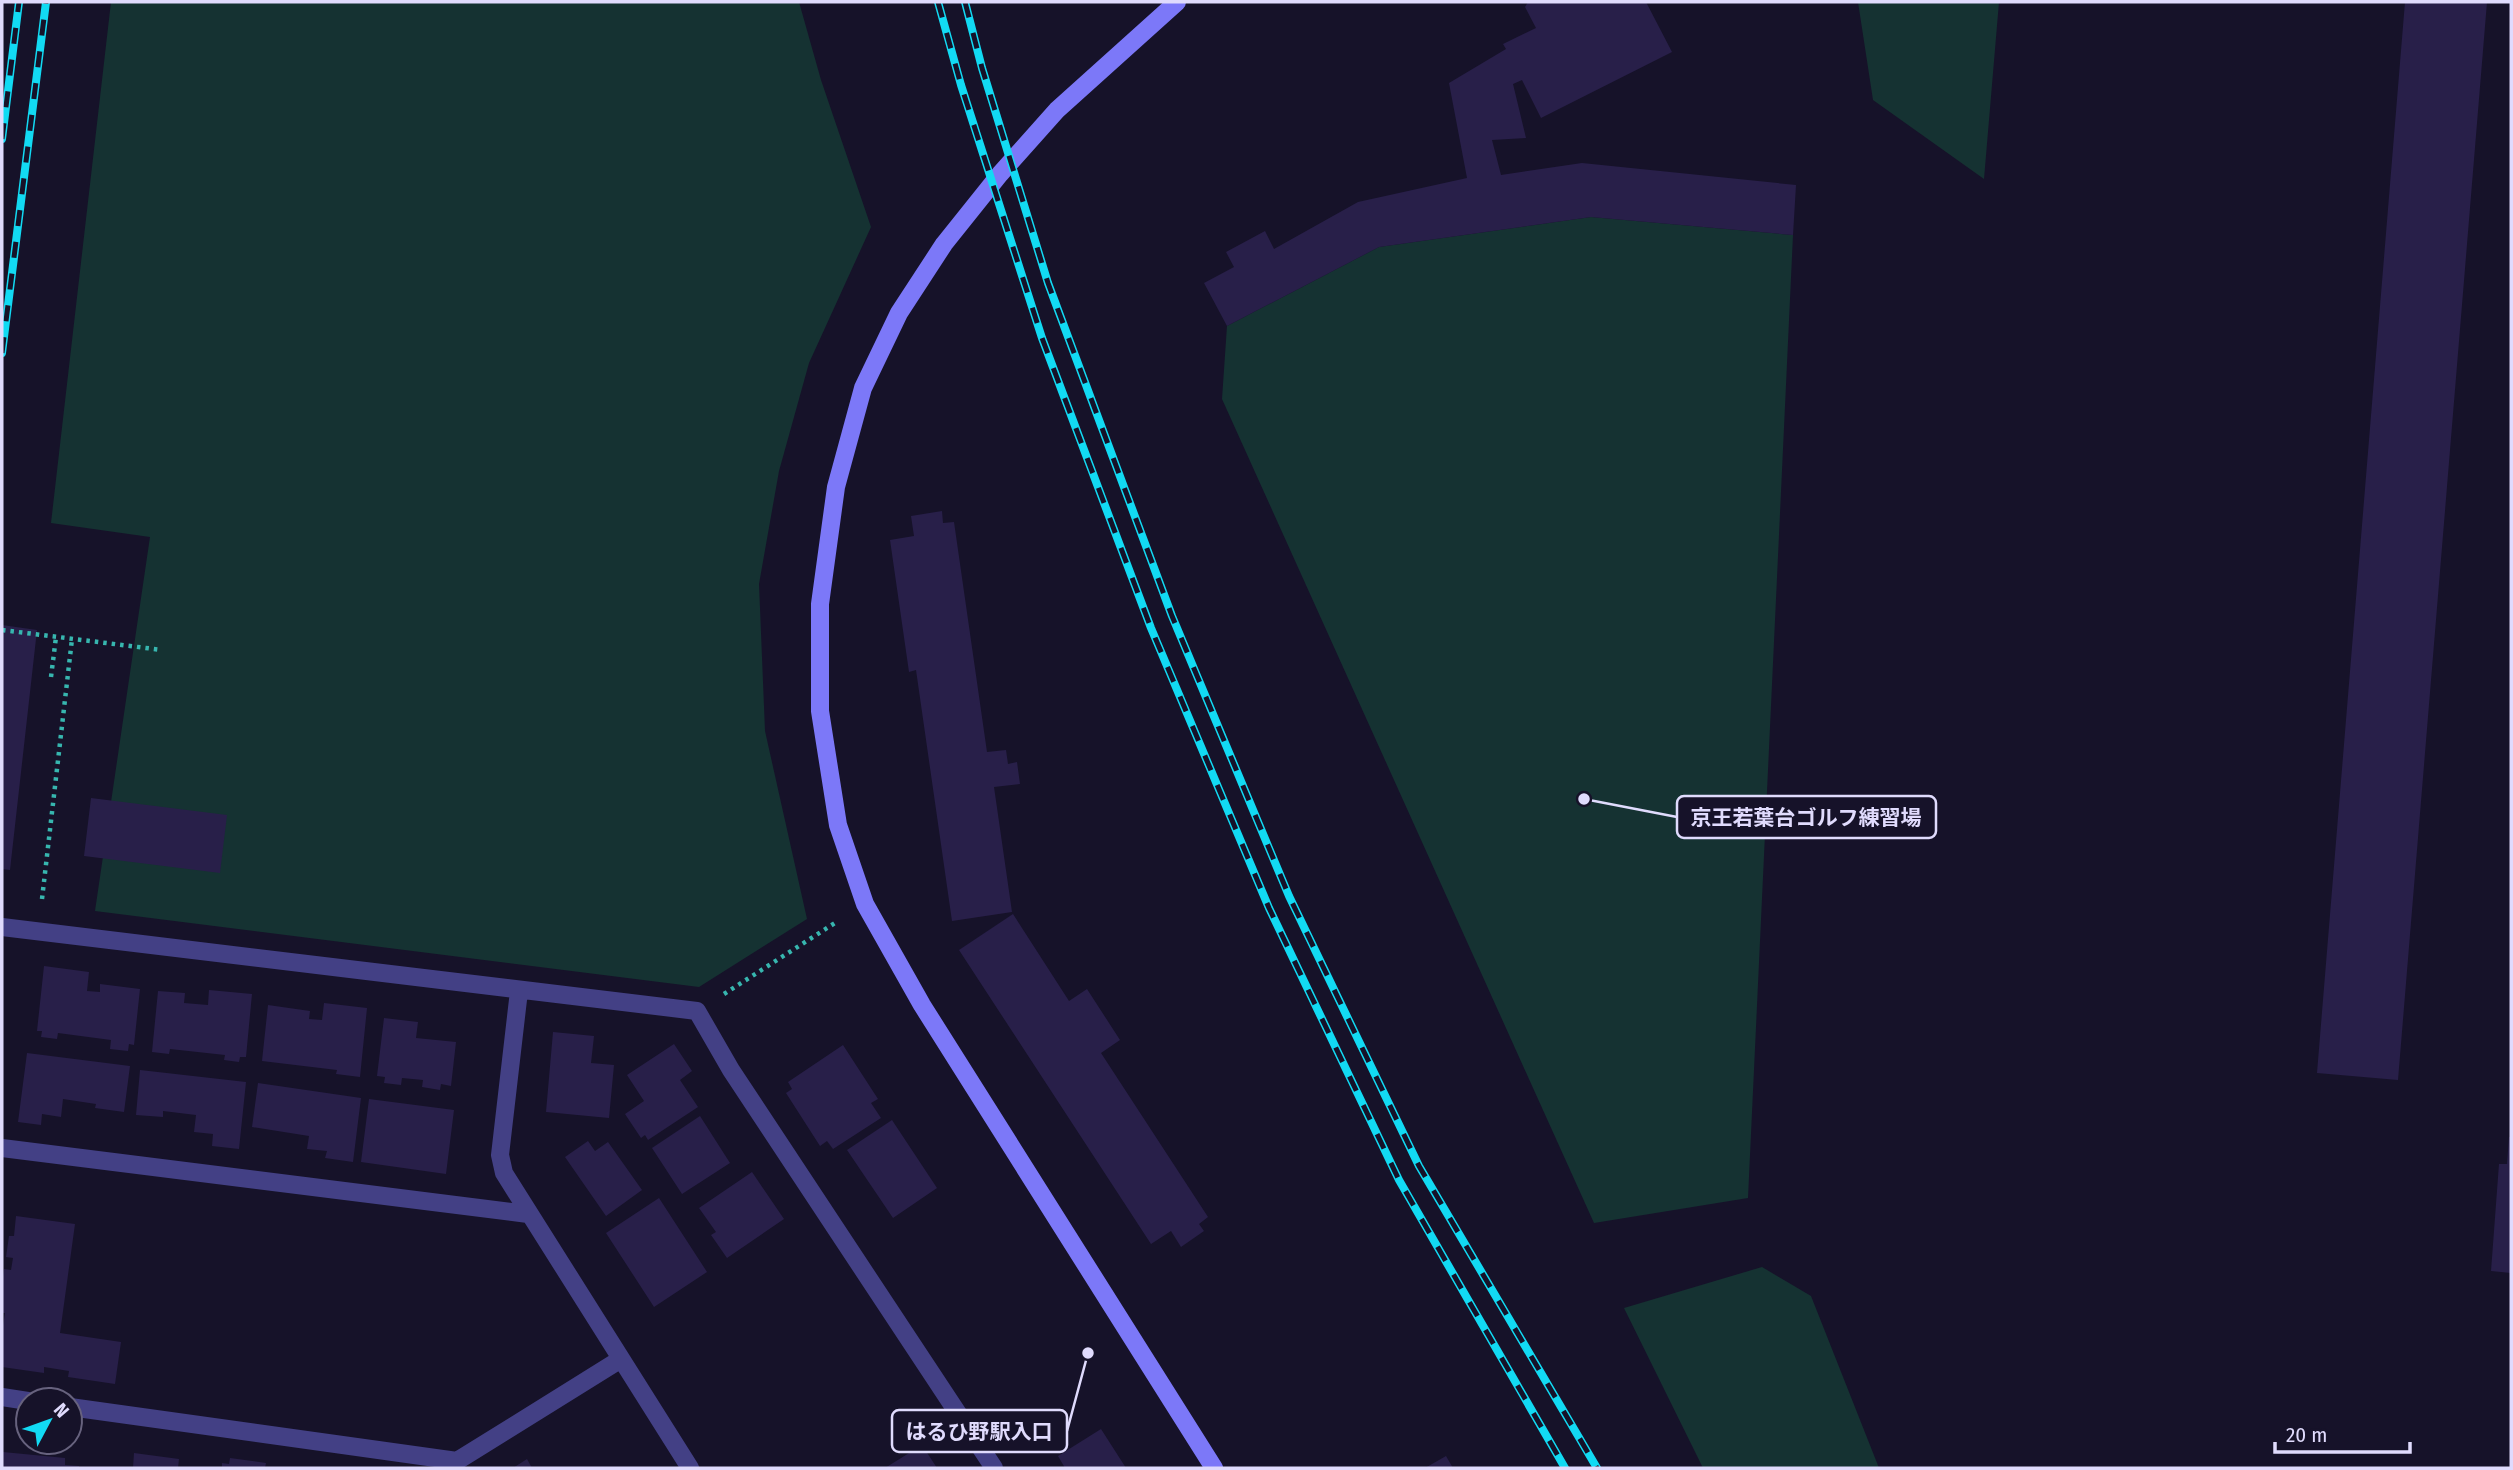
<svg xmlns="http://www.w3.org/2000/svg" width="2513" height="1470" font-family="'Fira Sans Condensed','Noto Sans JP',sans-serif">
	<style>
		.green { fill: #153232 }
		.building { fill: #281f49 }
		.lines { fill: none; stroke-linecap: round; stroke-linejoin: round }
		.path { stroke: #37b6af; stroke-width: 4.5; stroke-dasharray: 3.5 5; stroke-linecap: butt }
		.minor { stroke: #434085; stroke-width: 18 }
		.secondary { stroke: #7c78f8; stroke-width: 18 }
		.rail-casing { stroke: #12daf3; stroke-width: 8 }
		.rail { stroke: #161229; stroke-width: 5; stroke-dasharray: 16; stroke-linecap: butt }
		.leader { fill: none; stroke: #e0dbfd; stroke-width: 2.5 }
		.callout-dot { fill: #e0dbfd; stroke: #161229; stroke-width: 2.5 }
		.callout { fill: #161229; stroke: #e0dbfd; stroke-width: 2.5 }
		.callout-label { font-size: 21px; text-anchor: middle; font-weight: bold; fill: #e0dbfd }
	</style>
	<rect width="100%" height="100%" fill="#161229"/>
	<!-- green -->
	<path class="green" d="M 111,2 L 799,2 L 821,80 L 871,227 L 809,363 L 779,471 L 759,584 L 765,731 L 807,919 L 699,987 L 95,911 L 150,537 L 51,523 Z
		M 1858,2 L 1999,2 L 1984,179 L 1873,100 Z
		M 1591,217 L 1793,235 L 1748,1198 L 1594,1223 L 1222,399 L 1227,326 L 1379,247 Z
		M 1762,1267 L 1811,1296 L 1879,1468 L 1703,1468 L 1624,1308 Z"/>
	<!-- building -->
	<path class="building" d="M 1528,2 L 1646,2 L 1672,52 L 1541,118 L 1522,80 L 1513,84 L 1526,138 L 1492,140 L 1501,175 L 1582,163 L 1796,185 L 1793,235 L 1591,217 L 1379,247 L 1227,326 L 1204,283 L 1234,267 L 1226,252 L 1265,231 L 1274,249 L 1358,202 L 1467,178 L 1449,83 L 1506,49 L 1503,44 L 1536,28 L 1525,7 Z
		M 2405,2 L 2487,2 L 2398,1080 L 2317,1073 Z
		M 942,511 L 943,523 L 954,522 L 987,752 L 1006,750 L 1008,764 L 1017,762 L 1020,784 L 994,787 L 1012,912 L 952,921 L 916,670 L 909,672 L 890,540 L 914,536 L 911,516 Z
		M 2,625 L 37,630 L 10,870 L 2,869 Z
		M 91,798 L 227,815 L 220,873 L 84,856 Z
		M 1013,914 L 1069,1001 L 1087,989 L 1120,1040 L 1101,1053 L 1208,1217 L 1199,1224 L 1204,1231 L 1181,1247 L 1171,1231 L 1151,1244 L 959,950 Z
		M 44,966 L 89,972 L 87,991 L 100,992 L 100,984 L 140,989 L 134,1045 L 129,1044 L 128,1051 L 110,1049 L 111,1040 L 58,1033 L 57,1039 L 41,1037 L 42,1031 L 37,1031 Z
		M 209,990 L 252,994 L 246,1057 L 240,1057 L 239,1062 L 224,1060 L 225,1055 L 170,1049 L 169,1054 L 152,1052 L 158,991 L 185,993 L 184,1003 L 208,1005 Z
		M 324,1003 L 367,1008 L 360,1077 L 336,1074 L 337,1070 L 262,1061 L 268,1005 L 310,1011 L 309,1019 L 322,1020 Z
		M 384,1018 L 418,1022 L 416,1038 L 456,1042 L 451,1086 L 441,1084 L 440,1090 L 422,1087 L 423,1080 L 402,1078 L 401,1085 L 384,1083 L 385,1077 L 377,1076 Z
		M 553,1032 L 594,1036 L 591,1063 L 614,1065 L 609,1118 L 546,1112 Z
		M 674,1044 L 692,1071 L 680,1080 L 698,1107 L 648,1140 L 645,1135 L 641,1138 L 625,1114 L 644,1101 L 627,1075 Z
		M 843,1045 L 878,1099 L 871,1103 L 881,1118 L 833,1149 L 827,1141 L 820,1146 L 786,1093 L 792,1089 L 788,1082 Z
		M 27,1053 L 130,1066 L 124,1112 L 95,1108 L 96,1104 L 63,1099 L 61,1117 L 42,1114 L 41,1125 L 18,1122 Z
		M 140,1070 L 246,1082 L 239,1149 L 212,1146 L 213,1134 L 194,1132 L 196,1115 L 163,1111 L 163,1117 L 136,1115 Z
		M 258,1083 L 361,1098 L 353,1162 L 325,1158 L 327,1151 L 307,1149 L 309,1136 L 252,1127 Z
		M 369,1099 L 454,1110 L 446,1174 L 361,1162 Z
		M 700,1116 L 730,1163 L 682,1194 L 652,1148 Z
		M 892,1120 L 937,1188 L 893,1218 L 847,1150 Z
		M 2509,1137 L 2511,1137 L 2511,1273 L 2491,1271 L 2499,1164 L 2507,1164 Z
		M 588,1141 L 595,1151 L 608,1142 L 642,1190 L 606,1216 L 565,1157 Z
		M 752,1172 L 784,1219 L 727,1258 L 711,1235 L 716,1232 L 699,1208 Z
		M 659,1198 L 707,1272 L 654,1307 L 606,1233 Z
		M 16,1216 L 75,1224 L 60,1333 L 121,1342 L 115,1384 L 68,1377 L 69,1371 L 44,1367 L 44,1373 L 2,1367 L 2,1332 L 5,1313 L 2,1313 L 2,1285 L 4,1269 L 11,1270 L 13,1258 L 6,1257 L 9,1236 L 14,1236 Z
		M 1101,1429 L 1126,1468 L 1065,1468 L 1058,1456 Z
		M 922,1445 L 937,1468 L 885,1468 Z
		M 3,1452 L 65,1458 L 65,1465 L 79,1466 L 79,1468 L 2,1468 Z
		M 134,1453 L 179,1459 L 178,1468 L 133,1468 Z
		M 1446,1456 L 1453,1468 L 1425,1468 Z
		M 230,1458 L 266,1463 L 265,1468 L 222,1468 L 222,1463 L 229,1464 Z
		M 527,1459 L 532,1468 L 513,1468 Z"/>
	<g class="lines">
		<!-- path -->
		<path class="path" d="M 2,630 L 162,650
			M 51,677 L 56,637
			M 42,899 L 72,639
			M 724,994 L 838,921"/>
		<!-- minor -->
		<path class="minor" d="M 2,927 L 697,1011 L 731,1070 L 994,1468
			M 519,991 L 500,1155 L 504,1173 L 690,1468
			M 2,1148 L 528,1214
			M 2,1397 L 28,1401
			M 70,1407 L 457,1461 L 621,1359"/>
		<!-- secondary -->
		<path class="secondary" d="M 1177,2 L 1057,110 L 1000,174 L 944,244 L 899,313 L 863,388 L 836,487 L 820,604 L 820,711 L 838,825 L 865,904 L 922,1005 L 1214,1468"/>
		<!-- rail casing -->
		<g class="rail-casing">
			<path id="rail" d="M 938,2 L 961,85 L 1042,338 L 1151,628 L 1269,908 L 1399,1180 L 1565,1468
				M 965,2 L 982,68 L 1048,283 L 1172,616 L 1289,896 L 1419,1166 L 1597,1468
				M 2,139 L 19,2
				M 2,353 L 46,2"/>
		</g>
		<!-- rail -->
		<use href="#rail" class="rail"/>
	</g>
	<!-- callouts -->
	<path class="leader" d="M1584 799L1677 817M1088 1353L1067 1431"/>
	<g class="callout-dot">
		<circle cx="1584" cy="799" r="7"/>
		<circle cx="1088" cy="1353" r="7"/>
	</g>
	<g class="callout">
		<rect x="1677" y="796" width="259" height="42" rx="7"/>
		<rect x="892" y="1410" width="175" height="42" rx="7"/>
	</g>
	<g class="callout-label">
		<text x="1806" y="825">京王若葉台ゴルフ練習場</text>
		<text x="979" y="1439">はるひ野駅入口</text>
	</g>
	<!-- border -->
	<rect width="2513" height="1470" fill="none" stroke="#e0dbfd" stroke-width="7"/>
	<!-- north arrow -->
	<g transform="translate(49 1421) rotate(49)"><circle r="33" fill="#161229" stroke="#67627e" stroke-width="2"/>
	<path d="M0-5L12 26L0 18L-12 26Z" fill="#12daf3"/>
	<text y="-10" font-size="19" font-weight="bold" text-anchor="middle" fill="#e0dbfd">N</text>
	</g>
	<!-- scale -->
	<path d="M2275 1442v10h135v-10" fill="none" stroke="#e0dbfd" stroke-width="3.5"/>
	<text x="2286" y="1442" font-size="21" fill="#e0dbfd" stroke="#161229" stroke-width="5" paint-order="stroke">20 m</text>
</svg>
